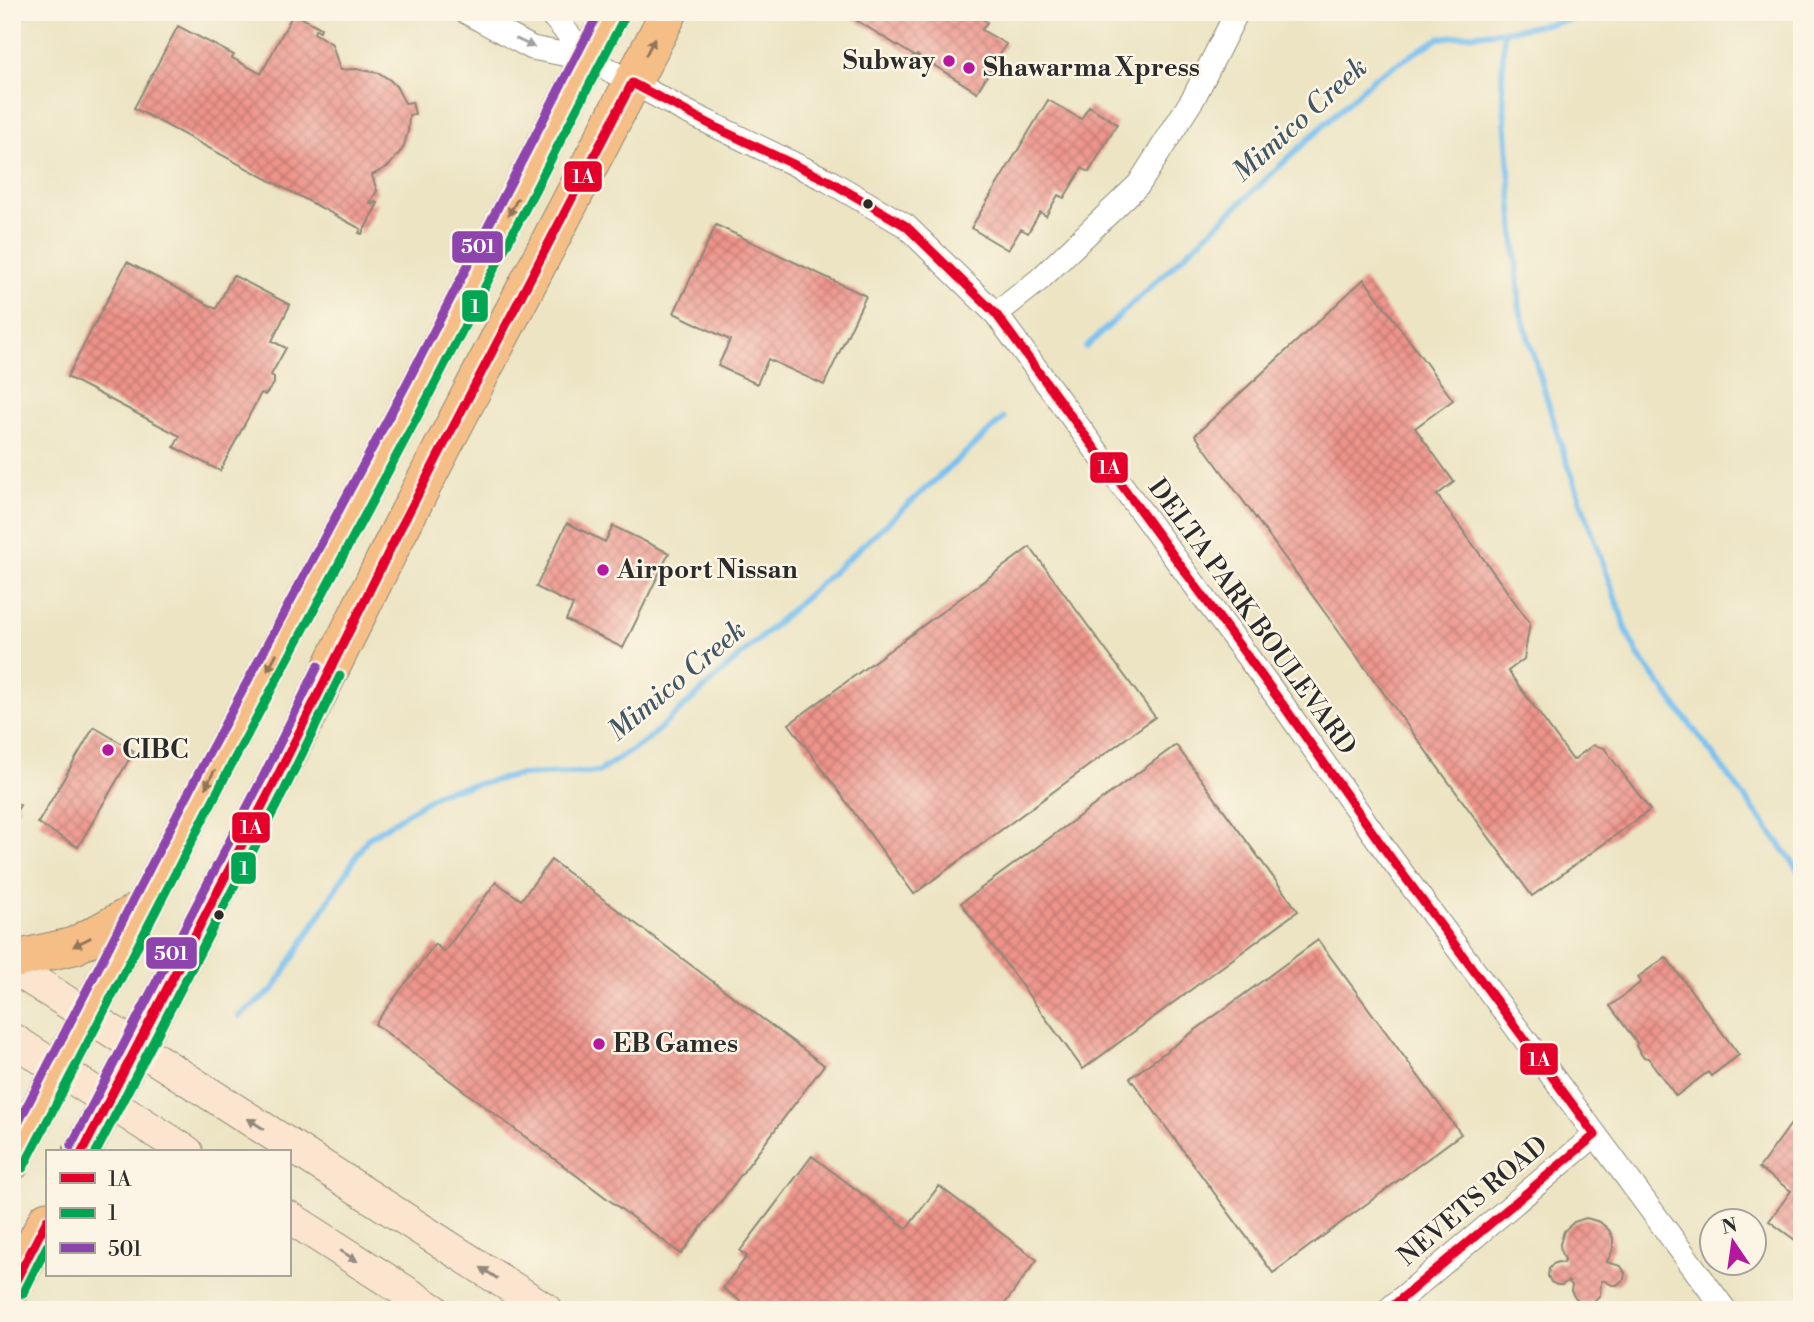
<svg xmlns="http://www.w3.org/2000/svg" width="1814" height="1322" font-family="'Libre Bodoni',serif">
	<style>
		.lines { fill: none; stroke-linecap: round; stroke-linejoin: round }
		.stream { stroke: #77bfef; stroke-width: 6 }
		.building { fill: url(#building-cross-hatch) }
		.street-casing { stroke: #8c8877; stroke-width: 25 }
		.secondary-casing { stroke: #8c8877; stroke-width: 34 }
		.primary-casing { stroke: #8c8877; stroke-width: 39 }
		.street { stroke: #fff; stroke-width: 23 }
		.secondary { stroke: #fbe5cf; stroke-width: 32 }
		.primary { stroke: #f6be87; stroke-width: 37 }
		.bus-1-casing { stroke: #fcf5e5; stroke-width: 14 }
		.bus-2-casing { stroke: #fcf5e5; stroke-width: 14 }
		.bus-3-casing { stroke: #fcf5e5; stroke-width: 14 }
		.bus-1 { stroke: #e4002b; stroke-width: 9 }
		.bus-2 { stroke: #00a651; stroke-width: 9 }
		.bus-3 { stroke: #8e44ad; stroke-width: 9 }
		.oneway { fill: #a0a0a0 }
		.oneway2 { fill: #907459 }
		.oneway3 { fill: #93887d }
		.poi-dot { fill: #b5179e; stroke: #fcf5e5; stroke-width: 2.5 }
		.bus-dot { fill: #2b2b2b; stroke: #fcf5e5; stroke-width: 2.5 }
		.labels { text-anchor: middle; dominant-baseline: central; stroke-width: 5; stroke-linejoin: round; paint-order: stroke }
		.poi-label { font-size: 26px; font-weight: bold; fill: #2b2b2b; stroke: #fcf5e5; text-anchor: start }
		.street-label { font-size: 26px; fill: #2b2b2b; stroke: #fcf5e5 }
		.water-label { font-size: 28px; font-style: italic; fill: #425766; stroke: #fcf5e5 }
		.line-badge { stroke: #fcf5e5; stroke-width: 2.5 }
		.badge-label { font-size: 19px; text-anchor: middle; font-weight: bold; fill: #fff }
	</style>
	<defs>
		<pattern id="building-cross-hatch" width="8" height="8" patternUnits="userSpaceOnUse" patternTransform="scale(1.75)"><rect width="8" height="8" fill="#ee948b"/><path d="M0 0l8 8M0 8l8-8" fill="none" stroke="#c17972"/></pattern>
	</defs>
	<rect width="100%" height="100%" fill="#fcf5e5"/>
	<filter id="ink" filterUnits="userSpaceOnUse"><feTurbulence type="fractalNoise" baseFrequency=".0143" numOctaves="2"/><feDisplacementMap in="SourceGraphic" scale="14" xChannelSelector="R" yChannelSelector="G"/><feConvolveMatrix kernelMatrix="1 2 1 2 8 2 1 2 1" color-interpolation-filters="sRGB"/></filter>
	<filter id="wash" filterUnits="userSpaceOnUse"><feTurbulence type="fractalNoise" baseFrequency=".00686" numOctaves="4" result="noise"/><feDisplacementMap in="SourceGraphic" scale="28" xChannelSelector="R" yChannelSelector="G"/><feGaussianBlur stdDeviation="1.57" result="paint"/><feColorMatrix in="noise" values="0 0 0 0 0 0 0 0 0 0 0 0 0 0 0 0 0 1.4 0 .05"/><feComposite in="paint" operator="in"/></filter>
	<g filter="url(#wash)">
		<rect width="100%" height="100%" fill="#ece4c3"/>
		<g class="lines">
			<!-- stream -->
			<path class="stream" d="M 1504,31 L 1502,79 L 1520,310 L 1560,442 L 1629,637 L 1638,655 L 1802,874
				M 1086,347 L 1374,78 L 1439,38 L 1504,31 L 1589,17
				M 239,1016 L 273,990 L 367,839 L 440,792 L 520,775 L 598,772 L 647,740 L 1004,418"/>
		</g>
		<g id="blocks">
			<!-- building -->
			<path class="building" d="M 284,12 L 291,12 L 321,28 L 320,31 L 316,29 L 314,33 L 332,44 L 340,70 L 356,69 L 379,73 L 390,80 L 396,86 L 405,103 L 412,102 L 415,114 L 409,115 L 408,132 L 403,148 L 389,166 L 372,175 L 377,191 L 370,203 L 373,205 L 375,202 L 378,203 L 362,234 L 359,233 L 361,229 L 134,108 L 178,26 L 234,55 L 232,58 L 261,74 L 292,16 Z
				M 843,12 L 971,12 L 987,22 L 982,30 L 1006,44 L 977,92 L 917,55 L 916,57 Z
				M 1048,100 L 1081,119 L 1089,106 L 1117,124 L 1089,172 L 1082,168 L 1064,198 L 1058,195 L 1046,216 L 1040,212 L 1028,233 L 1021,229 L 1008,250 L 971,228 Z
				M 716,225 L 866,296 L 824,385 L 768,359 L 757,384 L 718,366 L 730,340 L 674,313 Z
				M 127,262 L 216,309 L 233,275 L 290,305 L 272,341 L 286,348 L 271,375 L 274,377 L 274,384 L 265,395 L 261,393 L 220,471 L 174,447 L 180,436 L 67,377 Z
				M 1364,279 L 1453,400 L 1415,428 L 1454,482 L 1437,495 L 1530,623 L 1524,659 L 1508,671 L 1573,760 L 1593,745 L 1604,748 L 1650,810 L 1532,896 L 1195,435 Z
				M 567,523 L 605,542 L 613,526 L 669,553 L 623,648 L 566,620 L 573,605 L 536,587 Z
				M 1030,547 L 1155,717 L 914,894 L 789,724 Z
				M 94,727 L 134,751 L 78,847 L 38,823 Z
				M 1176,745 L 1298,911 L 1083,1069 L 961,903 Z
				M 12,800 L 20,805 L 12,819 Z
				M 551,860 L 824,1065 L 681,1254 L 375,1024 L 435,944 L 444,952 L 496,882 L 521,900 Z
				M 1318,940 L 1461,1134 L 1273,1273 L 1130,1078 Z
				M 1666,957 L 1739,1055 L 1711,1076 L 1708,1072 L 1676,1096 L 1648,1058 L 1643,1057 L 1636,1046 L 1637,1043 L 1610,1006 L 1641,982 L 1638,977 Z
				M 1791,1124 L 1802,1132 L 1802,1245 L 1769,1221 L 1791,1191 L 1759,1168 Z
				M 812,1156 L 907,1228 L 939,1186 L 1037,1260 L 1000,1310 L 752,1310 L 723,1288 L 747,1256 L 740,1251 Z
				M 1586,1218 L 1600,1222 L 1609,1230 L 1613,1238 L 1613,1248 L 1610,1257 L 1606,1262 L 1621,1266 L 1625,1273 L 1624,1279 L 1617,1285 L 1612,1285 L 1605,1281 L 1601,1281 L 1600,1295 L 1594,1301 L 1587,1304 L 1580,1302 L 1575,1298 L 1571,1291 L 1572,1285 L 1568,1281 L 1562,1285 L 1557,1285 L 1551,1282 L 1548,1276 L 1549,1269 L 1553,1264 L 1558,1262 L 1563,1263 L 1565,1259 L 1561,1253 L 1560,1244 L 1564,1231 L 1574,1222 Z"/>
		</g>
	</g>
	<g filter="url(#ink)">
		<use href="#blocks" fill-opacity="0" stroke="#8c8877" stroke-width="2"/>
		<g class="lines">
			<!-- street casing -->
			<g class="street-casing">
				<path id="street" d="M 466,12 L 532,48 L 589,59 L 683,110 L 829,181 L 906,226 L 996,314 L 1283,705 L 1388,854 L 1725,1310
					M 545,12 L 553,16 L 589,59
					M 996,314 L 1039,280 L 1139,184 L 1194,97 L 1237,12
					M 1388,1310 L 1595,1135"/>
			</g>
			<!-- secondary casing -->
			<g class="secondary-casing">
				<path id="secondary" d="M 12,967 L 547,1310
					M 12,1039 L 187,1152
					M 289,1217 L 434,1310"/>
			</g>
			<!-- primary casing -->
			<g class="primary-casing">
				<path id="primary" d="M 12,960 L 74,946 L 142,909
					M 82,1152 L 274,783 L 398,533 L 669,12
					M 12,1162 L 217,765 L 418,389 L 613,12
					M 12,1288 L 47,1220"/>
			</g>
			<!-- street -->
			<use href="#street" class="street"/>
			<!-- secondary -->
			<use href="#secondary" class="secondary"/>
			<!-- primary -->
			<use href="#primary" class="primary"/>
			<!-- bus-1 casing -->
			<g class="bus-1-casing">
				<path id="bus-1" d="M 82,1152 L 274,783 L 398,533 L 632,83 L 723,131 L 829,181 L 906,226 L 996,314 L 1283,705 L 1388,854 L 1595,1135 L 1388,1310
					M 12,1288 L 47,1220"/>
			</g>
			<!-- bus-2 casing -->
			<g class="bus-2-casing">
				<path id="bus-2" d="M 96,1152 L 285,789 L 340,676
					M 23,1168 L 228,771 L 429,395 L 624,18
					M 23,1294 L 47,1246"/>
			</g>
			<!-- bus-3 casing -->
			<g class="bus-3-casing">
				<path id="bus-3" d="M 12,1135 L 206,759 L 407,383 L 599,12
					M 71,1146 L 263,777 L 318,666"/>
			</g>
			<!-- bus-1 -->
			<use href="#bus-1" class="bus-1"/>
			<!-- bus-2 -->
			<use href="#bus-2" class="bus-2"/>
			<!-- bus-3 -->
			<use href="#bus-3" class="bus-3"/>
		</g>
		<!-- one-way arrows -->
		<defs><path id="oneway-solid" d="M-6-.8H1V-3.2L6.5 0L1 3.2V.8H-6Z" transform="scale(1.75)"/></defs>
		<use class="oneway" href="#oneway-solid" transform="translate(525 43) rotate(25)"/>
		<g class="oneway2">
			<use href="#oneway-solid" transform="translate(650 47) rotate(-63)"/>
			<use href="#oneway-solid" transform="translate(513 207) rotate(118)"/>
			<use href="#oneway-solid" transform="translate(272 662) rotate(118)"/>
			<use href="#oneway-solid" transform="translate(210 779) rotate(117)"/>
			<use href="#oneway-solid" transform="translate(82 942) rotate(153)"/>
		</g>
		<g class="oneway3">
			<use href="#oneway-solid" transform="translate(256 1124) rotate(-147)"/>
			<use href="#oneway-solid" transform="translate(349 1256) rotate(32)"/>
			<use href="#oneway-solid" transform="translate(489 1273) rotate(-147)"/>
		</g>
	</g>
	<!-- markers -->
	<g class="poi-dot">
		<circle cx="949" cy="61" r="7"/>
		<circle cx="969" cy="68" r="7"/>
		<circle cx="603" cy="570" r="7"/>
		<circle cx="108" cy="750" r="7"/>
		<circle cx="599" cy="1044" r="7"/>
	</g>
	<g class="bus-dot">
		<circle cx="868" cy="204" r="6"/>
		<circle cx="219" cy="915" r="6"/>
	</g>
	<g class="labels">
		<!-- poi labels -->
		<g class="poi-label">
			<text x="935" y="61" text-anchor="end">Subway</text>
			<text x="983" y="68">Shawarma Xpress</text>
			<text x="617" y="570">Airport Nissan</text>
			<text x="122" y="750">CIBC</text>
			<text x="613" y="1044">EB Games</text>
		</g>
		<!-- street labels -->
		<g class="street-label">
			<text transform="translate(1252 617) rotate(54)">DELTA PARK BOULEVARD</text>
			<text transform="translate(1473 1201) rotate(-40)">NEVETS ROAD</text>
		</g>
		<!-- water labels -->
		<g class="water-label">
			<text transform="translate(1300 120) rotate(-42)">Mimico Creek</text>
			<text transform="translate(677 681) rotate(-40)">Mimico Creek</text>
		</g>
	</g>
	<g class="line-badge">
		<rect x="563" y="160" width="40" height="33" rx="7" fill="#e4002b"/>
		<rect x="451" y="230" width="53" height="34" rx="7" fill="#8e44ad"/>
		<rect x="461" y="289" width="28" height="34" rx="7" fill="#00a651"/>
		<rect x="1089" y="451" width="40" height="33" rx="7" fill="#e4002b"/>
		<rect x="231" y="811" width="40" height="33" rx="7" fill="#e4002b"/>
		<rect x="230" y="851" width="27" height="34" rx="7" fill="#00a651"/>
		<rect x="145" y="936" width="53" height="34" rx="7" fill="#8e44ad"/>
		<rect x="1519" y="1042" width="40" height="34" rx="7" fill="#e4002b"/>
	</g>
	<g class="badge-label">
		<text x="583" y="183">1A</text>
		<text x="478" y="253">501</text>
		<text x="475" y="313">1</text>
		<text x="1109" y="474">1A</text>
		<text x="251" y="834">1A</text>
		<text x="244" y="875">1</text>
		<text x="171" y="960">501</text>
		<text x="1539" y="1066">1A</text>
	</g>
	<!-- margin -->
	<rect width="1814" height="1322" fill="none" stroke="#fcf5e5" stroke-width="42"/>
	<!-- legend -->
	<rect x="46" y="1150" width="245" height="126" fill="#fcf5e5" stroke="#a8a49b" stroke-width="2"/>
	<rect x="60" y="1173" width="35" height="10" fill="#e4002b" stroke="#a8a49b" stroke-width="2"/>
	<text x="108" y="1186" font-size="21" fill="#2b2b2b">1A</text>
	<rect x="60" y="1208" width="35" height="10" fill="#00a651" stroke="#a8a49b" stroke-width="2"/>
	<text x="108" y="1220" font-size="21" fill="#2b2b2b">1</text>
	<rect x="60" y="1243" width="35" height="10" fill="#8e44ad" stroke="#a8a49b" stroke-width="2"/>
	<text x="108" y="1256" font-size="21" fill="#2b2b2b">501</text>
	<!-- north arrow -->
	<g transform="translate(1733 1242) rotate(347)"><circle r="33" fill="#fcf5e5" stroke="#a8a49b" stroke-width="2"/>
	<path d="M0-5L12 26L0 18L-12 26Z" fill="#b5179e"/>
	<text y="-10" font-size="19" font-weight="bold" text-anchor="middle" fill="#2b2b2b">N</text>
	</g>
</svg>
